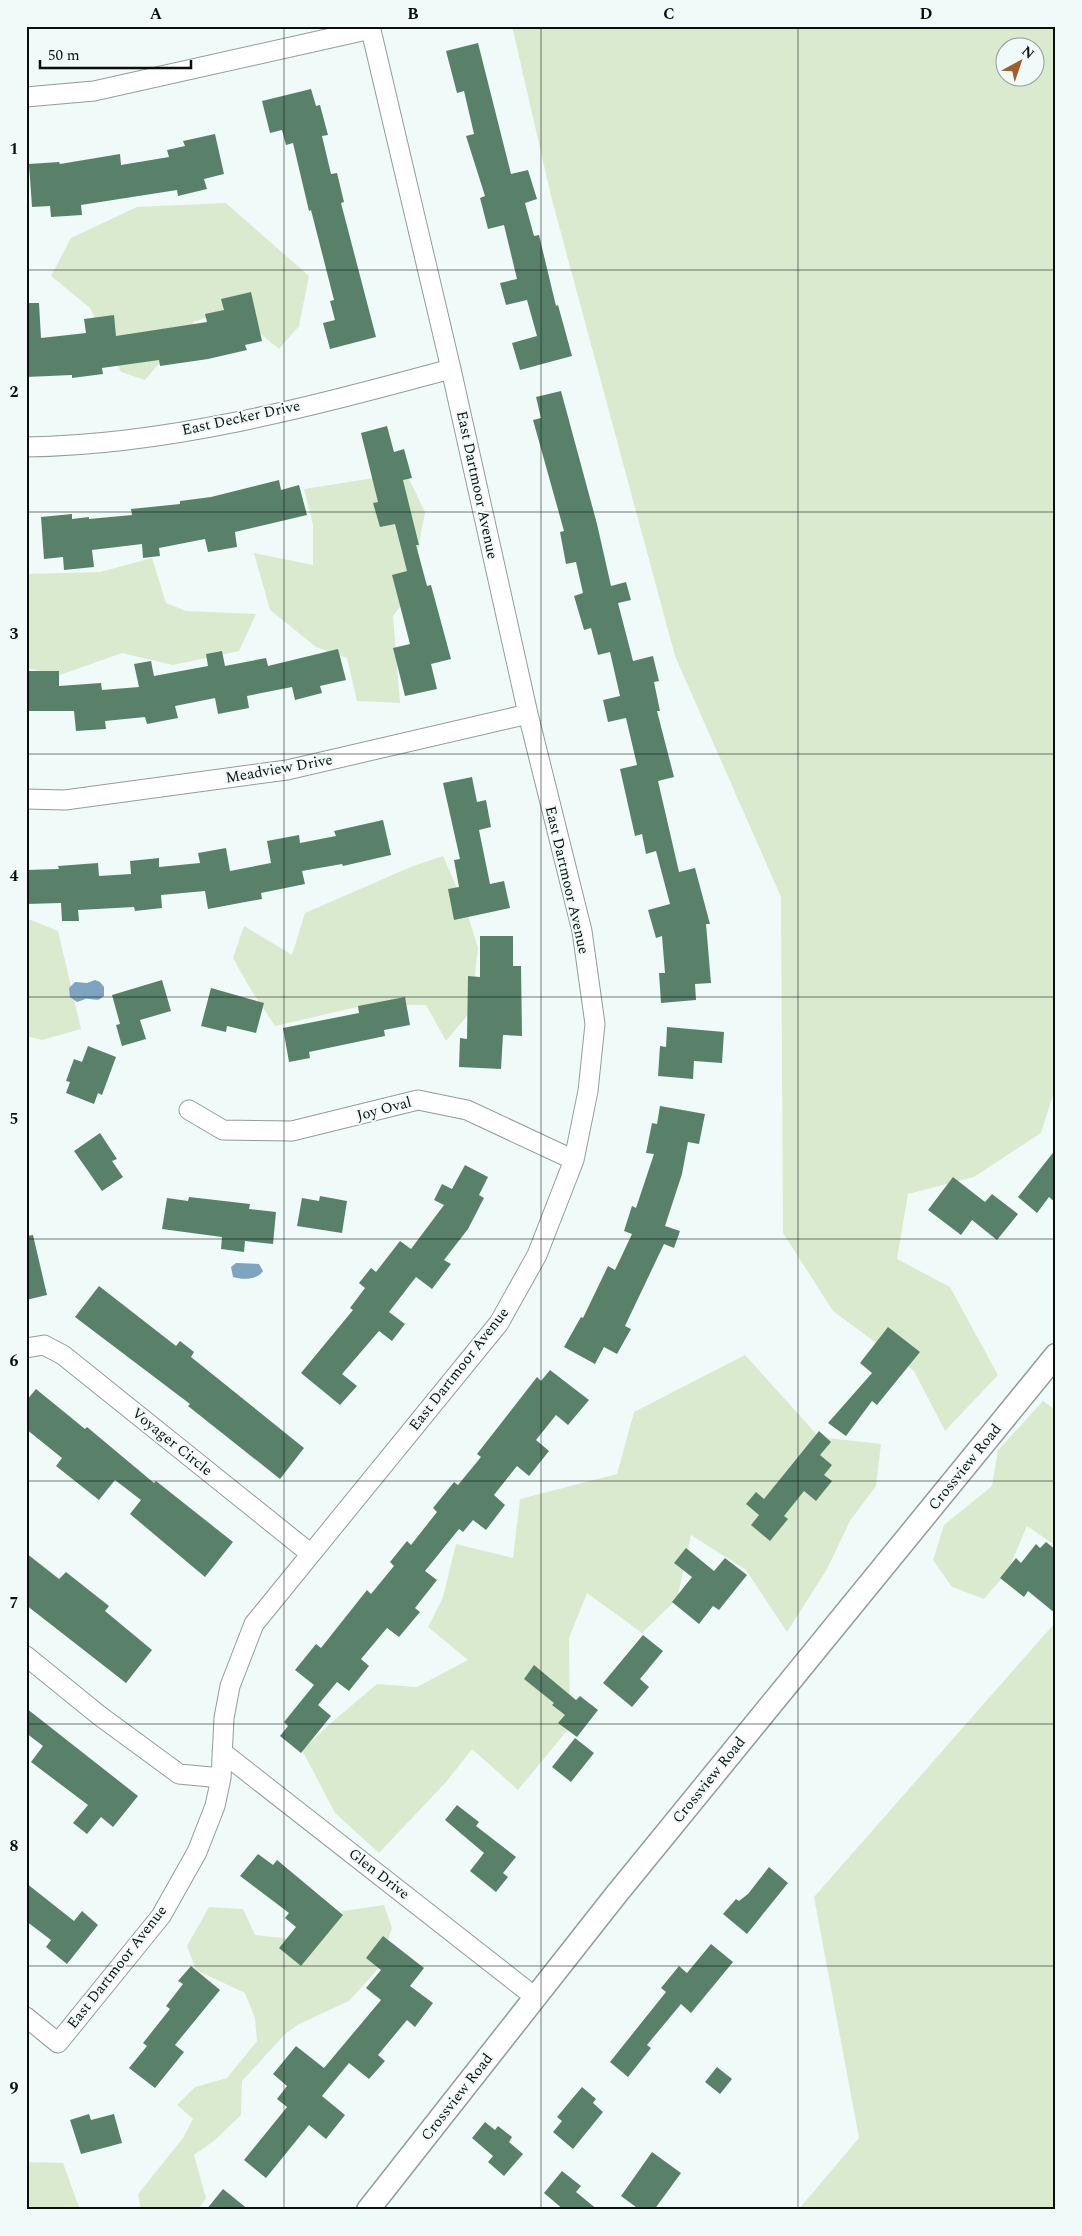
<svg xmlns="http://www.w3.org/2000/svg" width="1082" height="2236" font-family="Spectral,serif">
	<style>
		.green { fill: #daeacf; fill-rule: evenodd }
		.water { fill: #7ea4bf }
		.building { fill: #59816a }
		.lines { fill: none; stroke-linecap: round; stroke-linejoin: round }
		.minor-casing { stroke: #929c9b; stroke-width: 21 }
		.tertiary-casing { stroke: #929c9b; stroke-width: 25 }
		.minor { stroke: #fff; stroke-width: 19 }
		.tertiary { stroke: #fff; stroke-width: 22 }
		.grid { fill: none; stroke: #0a0e0d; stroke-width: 1; stroke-opacity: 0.55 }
		.labels { text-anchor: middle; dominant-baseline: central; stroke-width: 4; stroke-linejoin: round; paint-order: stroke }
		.street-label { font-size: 15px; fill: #0a0e0d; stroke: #f0fbf9 }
		.neatline { fill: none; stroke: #0a0e0d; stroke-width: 2 }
		.grid-label { font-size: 16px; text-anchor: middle; font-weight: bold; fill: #0a0e0d }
	</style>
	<rect width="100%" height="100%" fill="#f0fbf9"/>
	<!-- green -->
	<path class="green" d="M 512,26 L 1056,26 L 1056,1086 L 1041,1133 L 974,1177 L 908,1194 L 897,1259 L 950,1287 L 998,1375 L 945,1431 L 914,1371 L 833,1311 L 783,1233 L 781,897 L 675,656 L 551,196 ZM 1004,48 L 1034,48 L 1034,78 L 1004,78 Z
		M 226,203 L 309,276 L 299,326 L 279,349 L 231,309 L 194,322 L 145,380 L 121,372 L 90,308 L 51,276 L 71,238 L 137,207 Z
		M 406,473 L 425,512 L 410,593 L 393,616 L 400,703 L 357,701 L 347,658 L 316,647 L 270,610 L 254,553 L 313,565 L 313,525 L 304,489 Z
		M 152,558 L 166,603 L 186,611 L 256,614 L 239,651 L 173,665 L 122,653 L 60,675 L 26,668 L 26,574 L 100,572 Z
		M 443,856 L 465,906 L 478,948 L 471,1011 L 446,1041 L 426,1005 L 366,1005 L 275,1026 L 251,990 L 233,958 L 244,926 L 292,955 L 305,913 L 413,866 Z
		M 26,918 L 58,931 L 81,1029 L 42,1040 L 26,1036 Z
		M 745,1355 L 819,1437 L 881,1444 L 876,1486 L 850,1521 L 827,1569 L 787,1632 L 746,1570 L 691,1535 L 677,1599 L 642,1633 L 587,1593 L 569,1638 L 570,1727 L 518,1790 L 472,1749 L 447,1781 L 379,1853 L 335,1813 L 302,1750 L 332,1722 L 377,1684 L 417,1687 L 468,1660 L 428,1627 L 443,1597 L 456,1544 L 513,1558 L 520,1499 L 617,1474 L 634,1412 Z
		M 1043,1401 L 1056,1410 L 1056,1546 L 1027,1526 L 1008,1571 L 984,1599 L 952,1587 L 933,1560 L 944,1525 L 992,1486 L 998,1450 Z
		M 1053,1625 L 1056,1627 L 1056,2210 L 798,2210 L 859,2138 L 814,1897 Z
		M 384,1905 L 392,1928 L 378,1969 L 349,2001 L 299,2024 L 285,2034 L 242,2081 L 241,2115 L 215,2140 L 194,2155 L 206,2198 L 198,2210 L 141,2210 L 138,2194 L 183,2138 L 193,2119 L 177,2105 L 195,2087 L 227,2078 L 257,2041 L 255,2018 L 245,1993 L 196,1970 L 187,1946 L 209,1907 L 243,1909 L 255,1935 L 291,1939 L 300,1966 L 343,1911 Z
		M 26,2162 L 63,2163 L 80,2210 L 26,2210 Z"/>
	<!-- water -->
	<path class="water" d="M 95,980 L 100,982 L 104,987 L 104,996 C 97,1003 93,998 85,999 C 83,1000 80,1001 77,1002 L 70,997 L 69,988 L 75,982 L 87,983 Z
		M 236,1263 L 259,1264 L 263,1271 C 257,1280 243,1280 233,1277 L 231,1267 Z"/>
	<!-- building -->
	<path class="building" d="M 478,43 L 511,174 L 528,170 L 537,199 L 525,203 L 534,236 L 539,235 L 556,306 L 558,305 L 572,356 L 520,370 L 512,343 L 537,336 L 527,300 L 506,305 L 500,283 L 517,279 L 504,225 L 488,229 L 480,198 L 485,196 L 466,136 L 474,134 L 464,91 L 457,93 L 446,51 Z
		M 311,89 L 316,106 L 320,105 L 328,135 L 322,136 L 331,174 L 337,173 L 344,202 L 341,203 L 376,337 L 330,349 L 323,323 L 335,320 L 330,301 L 334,300 L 311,210 L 309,211 L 293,143 L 286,145 L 282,130 L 270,133 L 262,101 Z
		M 215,134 L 224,174 L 204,179 L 207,189 L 178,196 L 177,190 L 81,205 L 82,215 L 51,217 L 50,206 L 32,207 L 29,164 L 59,162 L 60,164 L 120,154 L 121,165 L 169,157 L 167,150 L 185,146 L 183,141 Z
		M 251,292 L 262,341 L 245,345 L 247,350 L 208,359 L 160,366 L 159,360 L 102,368 L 103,374 L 72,378 L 72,375 L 26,377 L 26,303 L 39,303 L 41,338 L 86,333 L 84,319 L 114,315 L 116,336 L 207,322 L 205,314 L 224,310 L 221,299 Z
		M 561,391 L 597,524 L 611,586 L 626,582 L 631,600 L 618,603 L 633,661 L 653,656 L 659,681 L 654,682 L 660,711 L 657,711 L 674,777 L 658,781 L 679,872 L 695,868 L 710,924 L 706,924 L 711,983 L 695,984 L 696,1000 L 661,1003 L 659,973 L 665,973 L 662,936 L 656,938 L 648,910 L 670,904 L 656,851 L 646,854 L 642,834 L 635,836 L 620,769 L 637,765 L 626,718 L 608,722 L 603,700 L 620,696 L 610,652 L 598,655 L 591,628 L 584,630 L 574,596 L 583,593 L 576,562 L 566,564 L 560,532 L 564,531 L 533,420 L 541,418 L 536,397 Z
		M 387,426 L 394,452 L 404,449 L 412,478 L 403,480 L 419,545 L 416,545 L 427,586 L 431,585 L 451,659 L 431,664 L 437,689 L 405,696 L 393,648 L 410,644 L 392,575 L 407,571 L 395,524 L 380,527 L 373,503 L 378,502 L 361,433 Z
		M 279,480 L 281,490 L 299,485 L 307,515 L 235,532 L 237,547 L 208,552 L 205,539 L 159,548 L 160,556 L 143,558 L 142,544 L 92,550 L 94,567 L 64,570 L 63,557 L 44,559 L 41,517 L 72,514 L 72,519 L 89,517 L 89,519 L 132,515 L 131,509 L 180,504 L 180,501 L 211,497 Z
		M 338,649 L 346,680 L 320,686 L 322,693 L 295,700 L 292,687 L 247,696 L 249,708 L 218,714 L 215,698 L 175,706 L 178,718 L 147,724 L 145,717 L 105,721 L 106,729 L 76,731 L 74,711 L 26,711 L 28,671 L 59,671 L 59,686 L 101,683 L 102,690 L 139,687 L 134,664 L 151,661 L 154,676 L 208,666 L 206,654 L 222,651 L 225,666 L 266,658 L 268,666 Z
		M 472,777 L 477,802 L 486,800 L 491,827 L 479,830 L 490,884 L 504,881 L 510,908 L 454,920 L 448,889 L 459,887 L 454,860 L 460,859 L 443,783 Z
		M 383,820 L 391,855 L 343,866 L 342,864 L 302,871 L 305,884 L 261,893 L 262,899 L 208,909 L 205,891 L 161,895 L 162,908 L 135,911 L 134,907 L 78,910 L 79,921 L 62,921 L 61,903 L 26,904 L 26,870 L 59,869 L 58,866 L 98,863 L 99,876 L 131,874 L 130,861 L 159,858 L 159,867 L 200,863 L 198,853 L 226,848 L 230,871 L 271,863 L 267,841 L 299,835 L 300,843 L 336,836 L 334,831 Z
		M 480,936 L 513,936 L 513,966 L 521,966 L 522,1036 L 503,1035 L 501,1069 L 459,1067 L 460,1038 L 467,1039 L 468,976 L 480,977 Z
		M 162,980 L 171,1011 L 140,1020 L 146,1039 L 122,1046 L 116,1025 L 120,1024 L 112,995 Z
		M 211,988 L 264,1003 L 256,1033 L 227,1026 L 226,1032 L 201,1026 Z
		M 405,997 L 410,1025 L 384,1030 L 385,1036 L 309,1052 L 310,1058 L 289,1062 L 283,1028 L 359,1013 L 358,1006 Z
		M 667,1027 L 724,1032 L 722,1063 L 694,1061 L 693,1079 L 658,1076 L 660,1046 L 666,1047 Z
		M 88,1046 L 116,1057 L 102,1095 L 98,1093 L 94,1104 L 66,1093 L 70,1082 L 66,1081 L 74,1059 L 82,1062 Z
		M 660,1106 L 705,1114 L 699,1144 L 688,1142 L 682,1174 L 665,1226 L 680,1231 L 674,1248 L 664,1244 L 625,1326 L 631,1329 L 617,1354 L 604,1347 L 595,1364 L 564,1347 L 581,1317 L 583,1318 L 608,1266 L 615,1270 L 632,1234 L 624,1231 L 632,1206 L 636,1208 L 654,1154 L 646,1153 L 652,1123 L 657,1124 Z
		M 100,1133 L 117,1159 L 112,1161 L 123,1177 L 102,1191 L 74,1151 Z
		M 1056,1149 L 1056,1203 L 1049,1197 L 1037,1213 L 1018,1197 Z
		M 465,1165 L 488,1177 L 479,1195 L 484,1198 L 468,1229 L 444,1260 L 451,1264 L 432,1289 L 416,1277 L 389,1312 L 405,1324 L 392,1341 L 379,1331 L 342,1374 L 357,1386 L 340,1405 L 301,1373 L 353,1310 L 350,1308 L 365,1288 L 359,1283 L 371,1268 L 376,1272 L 400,1241 L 411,1249 L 444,1205 L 434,1200 L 442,1184 L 452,1189 Z
		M 953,1177 L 985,1202 L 992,1194 L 1018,1214 L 997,1240 L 972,1220 L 961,1235 L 928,1210 Z
		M 320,1196 L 347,1201 L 342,1233 L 297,1226 L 302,1198 L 319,1201 Z
		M 189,1197 L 250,1204 L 249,1209 L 276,1212 L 273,1244 L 245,1241 L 244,1252 L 221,1249 L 222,1237 L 162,1229 L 167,1198 L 188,1201 Z
		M 33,1235 L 47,1295 L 26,1300 L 26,1236 Z
		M 99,1286 L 176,1346 L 180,1341 L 194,1352 L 191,1357 L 304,1448 L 280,1479 L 188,1406 L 190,1404 L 75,1317 Z
		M 888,1327 L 920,1352 L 877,1405 L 872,1401 L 846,1436 L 828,1423 L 872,1373 L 860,1363 Z
		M 550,1370 L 589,1400 L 568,1425 L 556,1415 L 536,1440 L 549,1451 L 529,1476 L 517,1466 L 494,1495 L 505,1505 L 486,1530 L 473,1520 L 463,1532 L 459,1529 L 425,1571 L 437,1580 L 415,1608 L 420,1612 L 399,1637 L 387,1628 L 361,1659 L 369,1666 L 349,1691 L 337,1682 L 318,1705 L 331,1716 L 301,1753 L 280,1736 L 288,1726 L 284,1722 L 314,1685 L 295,1670 L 316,1644 L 321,1648 L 367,1590 L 371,1594 L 394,1566 L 390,1562 L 407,1541 L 411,1545 L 437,1512 L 433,1508 L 454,1482 L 458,1485 L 481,1457 L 477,1454 L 516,1404 L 537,1377 L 541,1381 Z
		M 36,1389 L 85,1429 L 87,1427 L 154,1483 L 156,1481 L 233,1542 L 205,1577 L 130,1514 L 141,1500 L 115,1480 L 99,1500 L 56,1466 L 62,1458 L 26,1429 L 26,1401 Z
		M 819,1431 L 831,1442 L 820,1455 L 832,1465 L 824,1475 L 832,1481 L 816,1501 L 804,1491 L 784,1516 L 788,1519 L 770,1541 L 751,1525 L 759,1515 L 746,1504 L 756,1492 L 764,1499 Z
		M 1046,1542 L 1056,1550 L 1056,1614 L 1028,1591 L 1024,1597 L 1000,1578 L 1016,1558 L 1021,1563 L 1036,1544 L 1040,1548 Z
		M 686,1548 L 714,1571 L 725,1558 L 747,1575 L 719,1610 L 713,1606 L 699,1624 L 672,1602 L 692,1577 L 674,1563 Z
		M 26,1553 L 59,1579 L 66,1572 L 109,1606 L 105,1611 L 152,1650 L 126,1683 L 26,1605 Z
		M 643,1635 L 663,1651 L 640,1679 L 649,1687 L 632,1707 L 603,1683 Z
		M 534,1665 L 576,1700 L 580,1696 L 598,1710 L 577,1737 L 558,1723 L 565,1715 L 552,1705 L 554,1703 L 524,1679 Z
		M 26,1708 L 138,1796 L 113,1827 L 101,1817 L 87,1834 L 73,1823 L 88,1805 L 31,1762 L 43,1746 L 26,1733 Z
		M 575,1738 L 594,1753 L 571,1782 L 552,1767 Z
		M 457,1805 L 479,1822 L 476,1826 L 516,1857 L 503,1873 L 508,1877 L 496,1892 L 470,1871 L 484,1853 L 445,1820 Z
		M 258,1854 L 273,1865 L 277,1860 L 343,1915 L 301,1966 L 279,1948 L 296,1927 L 285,1918 L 289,1913 L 240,1876 Z
		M 769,1867 L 788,1883 L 747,1934 L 723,1914 L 736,1899 L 739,1901 L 748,1894 Z
		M 26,1883 L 74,1921 L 82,1911 L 98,1925 L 67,1964 L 46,1947 L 51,1940 L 26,1921 Z
		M 383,1936 L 424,1968 L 410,1986 L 433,2003 L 415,2027 L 407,2020 L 378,2055 L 385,2061 L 369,2079 L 349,2063 L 322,2096 L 345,2115 L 326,2139 L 309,2125 L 266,2178 L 244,2160 L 287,2107 L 277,2099 L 287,2086 L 273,2074 L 296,2046 L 324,2068 L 381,2000 L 366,1988 L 381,1970 L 366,1958 Z
		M 711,1944 L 733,1962 L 691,2013 L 681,2004 L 647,2045 L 651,2048 L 628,2077 L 610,2062 L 666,1992 L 661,1988 L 679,1966 L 687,1973 Z
		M 191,1966 L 220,1990 L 175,2045 L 184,2052 L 155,2088 L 129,2068 L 147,2046 L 143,2043 L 170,2009 L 166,2006 L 183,1984 L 178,1981 Z
		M 717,2067 L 732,2079 L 720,2094 L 705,2082 Z
		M 582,2087 L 596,2099 L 593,2103 L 603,2112 L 573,2149 L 553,2132 L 562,2121 L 557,2117 Z
		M 89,2114 L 91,2120 L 114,2114 L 122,2143 L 81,2154 L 70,2120 Z
		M 485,2122 L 495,2130 L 498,2126 L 512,2137 L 509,2142 L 523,2154 L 504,2176 L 488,2162 L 493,2156 L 472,2138 Z
		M 652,2152 L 681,2173 L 654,2210 L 640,2210 L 621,2196 Z
		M 562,2171 L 581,2186 L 576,2192 L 598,2210 L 564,2210 L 544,2193 Z
		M 223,2189 L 249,2210 L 206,2210 Z"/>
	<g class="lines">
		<!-- minor casing -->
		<g class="minor-casing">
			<path id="minor" d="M 26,97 L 94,91 L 371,29
				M 26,447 C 170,445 313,406 451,369
				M 26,799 L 65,800 L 287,770 L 528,714
				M 189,1110 L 223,1130 L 292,1131 L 418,1100 L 467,1110 L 574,1160
				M 26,1348 L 44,1345 L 63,1355 L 311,1554
				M 26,1656 L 100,1716 L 179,1774 L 221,1778
				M 222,1752 L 535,1997
				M 26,2017 L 58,2043 L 161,1916 L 197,1852 L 215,1806 L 221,1778 L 224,1718 L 230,1686 L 254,1624 L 499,1323 L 537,1255 L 574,1160 L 588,1091 L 595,1024 L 582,931 L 528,714 L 451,369 L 370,26"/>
		</g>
		<!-- tertiary casing -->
		<g class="tertiary-casing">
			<path id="tertiary" d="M 368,2210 L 615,1896 L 1056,1355"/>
		</g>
		<!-- minor -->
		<use href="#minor" class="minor"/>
		<!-- tertiary -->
		<use href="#tertiary" class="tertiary"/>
	</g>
	<!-- grid -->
	<path class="grid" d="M 284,26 L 284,2210M 541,26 L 541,2210M 798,26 L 798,2210M 26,270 L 1056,270M 26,512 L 1056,512M 26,754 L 1056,754M 26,997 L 1056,997M 26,1239 L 1056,1239M 26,1481 L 1056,1481M 26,1724 L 1056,1724M 26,1966 L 1056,1966"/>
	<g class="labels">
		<!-- street labels -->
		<g class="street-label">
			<text transform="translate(241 418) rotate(-12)">East Decker Drive</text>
			<text transform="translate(477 485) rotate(78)">East Dartmoor Avenue</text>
			<text transform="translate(279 769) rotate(-10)">Meadview Drive</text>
			<text transform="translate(567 880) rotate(77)">East Dartmoor Avenue</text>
			<text transform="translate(384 1109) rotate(-15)">Joy Oval</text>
			<text transform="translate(459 1369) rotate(-52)">East Dartmoor Avenue</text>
			<text transform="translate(172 1442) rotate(39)">Voyager Circle</text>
			<text transform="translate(965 1467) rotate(-51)">Crossview Road</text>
			<text transform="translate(709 1780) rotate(-51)">Crossview Road</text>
			<text transform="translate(379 1874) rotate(38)">Glen Drive</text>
			<text transform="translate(117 1967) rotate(-52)">East Dartmoor Avenue</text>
			<text transform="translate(457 2097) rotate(-52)">Crossview Road</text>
		</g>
	</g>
	<!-- border -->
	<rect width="1082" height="2236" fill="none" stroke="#f0fbf9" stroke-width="55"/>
	<!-- north arrow -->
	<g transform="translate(1020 62) rotate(40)"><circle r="24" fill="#f0fbf9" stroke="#949c9b"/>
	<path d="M0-4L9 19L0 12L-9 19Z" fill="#a05b2f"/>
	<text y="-8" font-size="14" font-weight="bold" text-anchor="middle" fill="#0a0e0d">N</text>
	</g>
	<!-- scale -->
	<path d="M40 60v8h151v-8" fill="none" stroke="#0a0e0d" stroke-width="2.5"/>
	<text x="48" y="60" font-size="15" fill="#0a0e0d" stroke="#f0fbf9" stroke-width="4" paint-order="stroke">50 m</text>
	<rect x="28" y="28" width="1026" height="2180" class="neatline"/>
	<g class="grid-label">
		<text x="156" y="19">A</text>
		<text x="413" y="19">B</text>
		<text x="669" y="19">C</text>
		<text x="926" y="19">D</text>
		<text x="14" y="154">1</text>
		<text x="14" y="397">2</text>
		<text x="14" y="639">3</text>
		<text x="14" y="881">4</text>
		<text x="14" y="1124">5</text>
		<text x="14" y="1366">6</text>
		<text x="14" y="1608">7</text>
		<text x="14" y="1851">8</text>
		<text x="14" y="2093">9</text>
	</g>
</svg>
